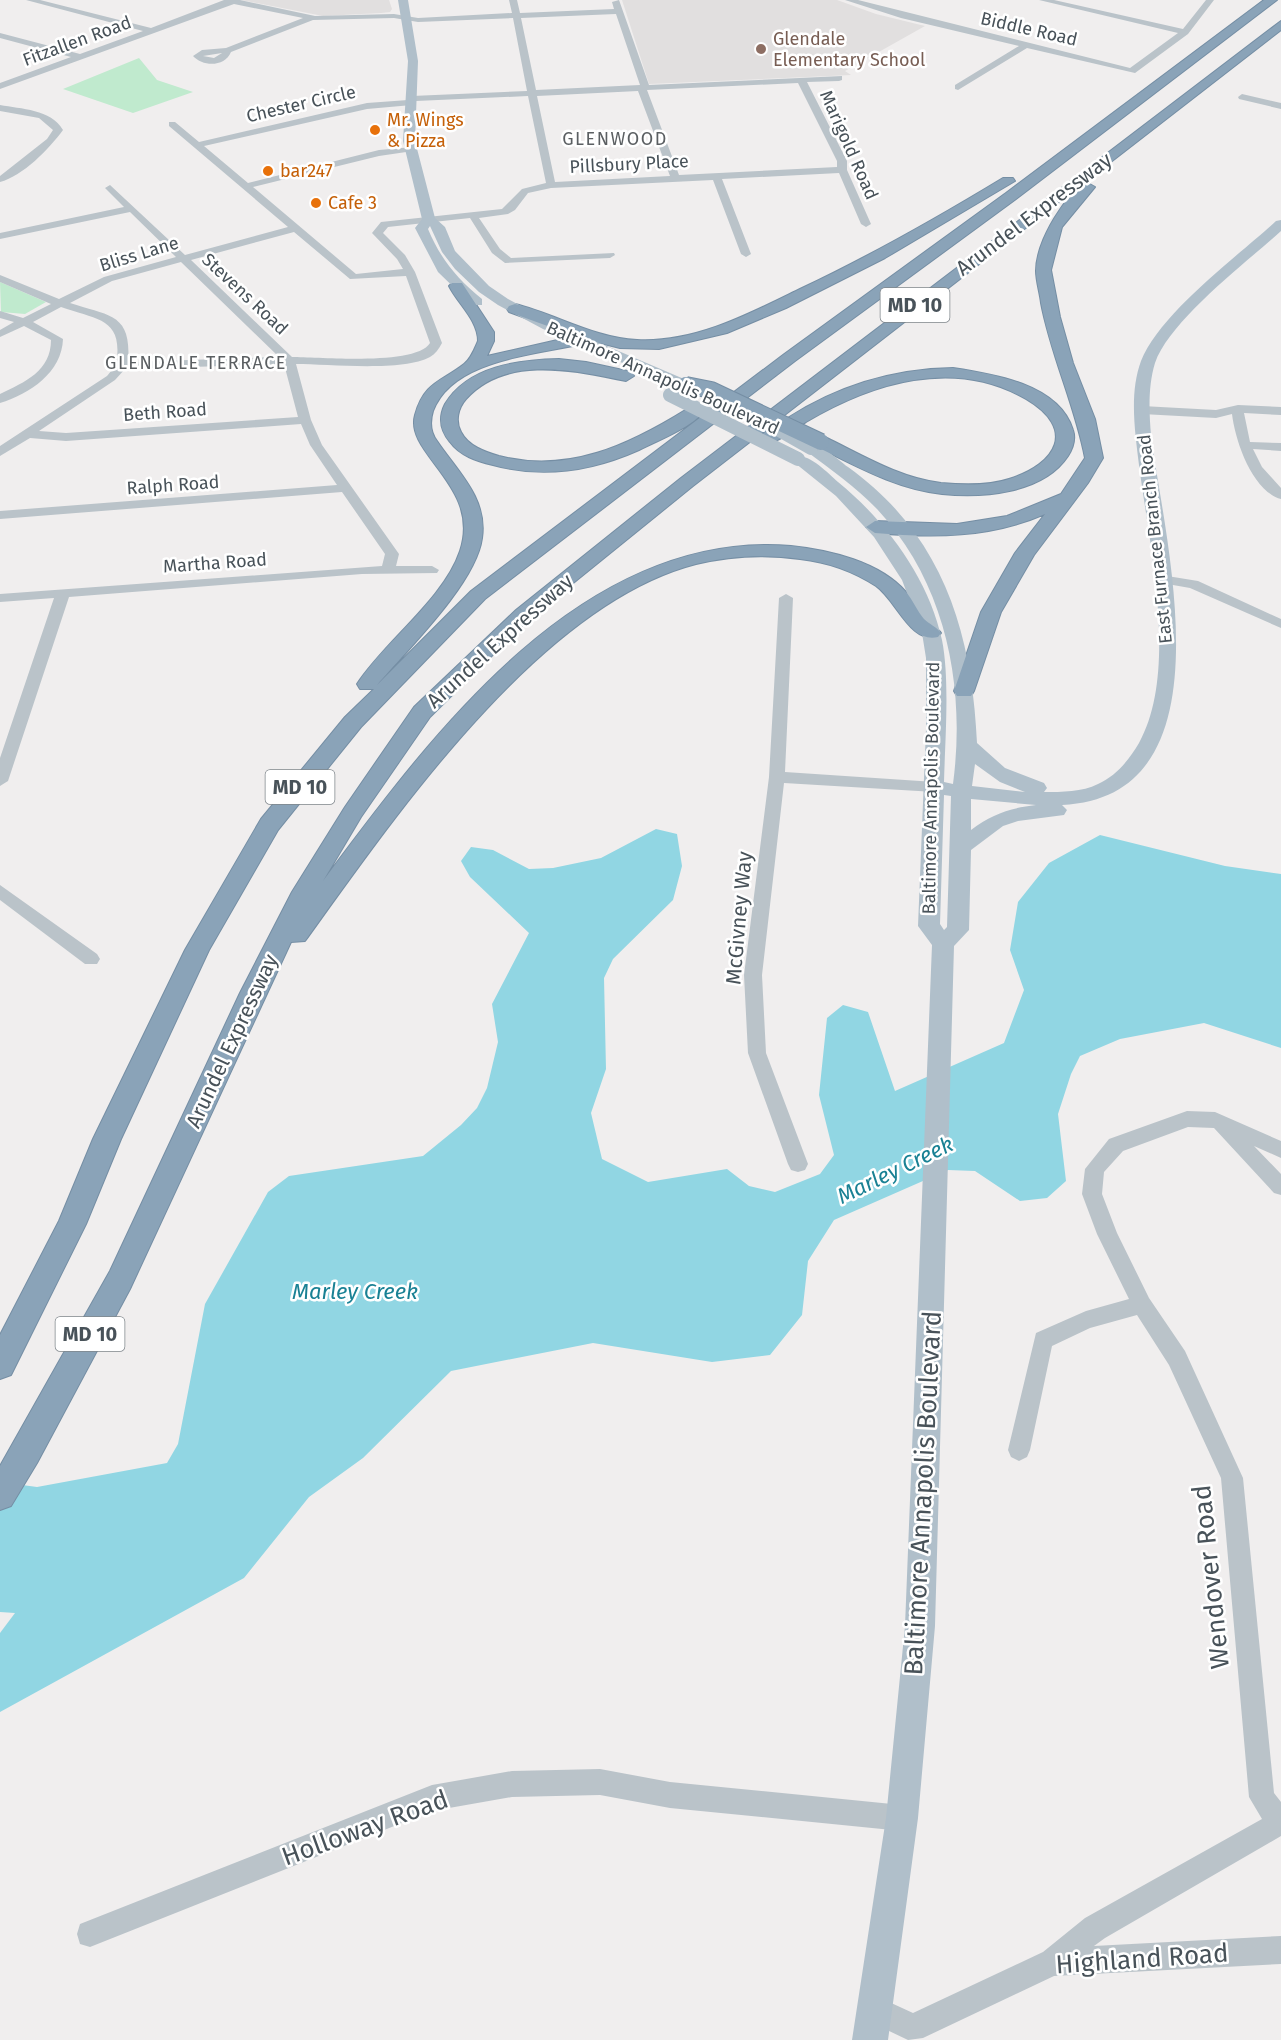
<svg xmlns="http://www.w3.org/2000/svg" width="1281" height="2040" font-family="'Fira Sans',sans-serif">
	<style>
		.education { fill: #e1dfdf }
		.green { fill: #c0eace }
		.water { fill: #91d6e3 }
		.lines { fill: none; stroke-linecap: round; stroke-linejoin: round }
		.highway-casing { stroke: #758ea4; stroke-width: 2 }
		.minor { fill: #bac3c9; fill-rule: evenodd }
		.major { fill: #b0bfca; fill-rule: evenodd }
		.highway { fill: #8aa3b8; fill-rule: evenodd }
		.highway-bridge-casing { stroke: #758ea4; stroke-width: 18; stroke-linecap: butt }
		.major-bridge { stroke: #b0bfca; stroke-width: 14 }
		.highway-bridge { stroke: #8aa3b8; stroke-width: 16 }
		.education-dot { fill: #8d6e63; stroke: #fff; stroke-width: 2 }
		.food-dot { fill: #e8710a; stroke: #fff; stroke-width: 2 }
		.labels { text-anchor: middle; dominant-baseline: central; stroke-width: 5; stroke-linejoin: round; paint-order: stroke }
		.far-street-label { font-size: 18px; fill: #485259; stroke: #fff }
		.far-education-label { font-size: 18px; fill: #785e54; stroke: #fff; text-anchor: start }
		.far-food-label { font-size: 18px; fill: #c56008; stroke: #fff; text-anchor: start }
		.far-neighbourhood-label { font-size: 18px; letter-spacing: 1.5px; fill: #5b5f62; stroke: #fff }
		.shield { fill: #fff; stroke: #7f868b; stroke-width: 1.5 }
		.shield-label { font-size: 20px; font-weight: bold; fill: #485259 }
		.street-label { font-size: 21px; fill: #485259; stroke: #fff }
		.water-label { font-size: 22px; font-style: italic; fill: #198194; stroke: #fff }
		.near-street-label { font-size: 26px; fill: #485259; stroke: #fff }
	</style>
	<rect width="100%" height="100%" fill="#f0eeee"/>
	<!-- education -->
	<path class="education" d="M 241,0 L 389,0 L 392,9 L 390,12 L 381,13 L 323,16 Z
		M 622,0 L 837,0 L 876,14 L 925,26 L 845,71 L 851,75 L 649,84 Z"/>
	<!-- green -->
	<path class="green" d="M 139,58 L 157,80 L 193,92 L 133,113 L 63,89 Z
		M 0,282 L 46,302 L 25,314 L 1,312 Z"/>
	<!-- water -->
	<path class="water" d="M 656,829 L 677,834 L 682,866 L 673,900 L 613,959 L 604,978 L 606,1069 L 591,1113 L 602,1159 L 648,1182 L 727,1169 L 749,1186 L 775,1192 L 820,1174 L 834,1155 L 819,1095 L 827,1018 L 843,1005 L 868,1012 L 895,1091 L 1004,1043 L 1024,990 L 1010,950 L 1018,902 L 1049,863 L 1100,835 L 1225,866 L 1281,874 L 1281,1048 L 1204,1023 L 1120,1039 L 1080,1056 L 1071,1074 L 1058,1114 L 1066,1181 L 1047,1198 L 1020,1201 L 975,1171 L 948,1170 L 834,1220 L 808,1261 L 802,1315 L 770,1355 L 712,1362 L 593,1343 L 451,1371 L 363,1458 L 309,1497 L 244,1578 L 0,1712 L 0,1633 L 15,1613 L 0,1612 L 0,1482 L 37,1487 L 167,1463 L 178,1444 L 205,1304 L 268,1192 L 289,1176 L 423,1156 L 461,1125 L 477,1108 L 487,1088 L 498,1042 L 492,1004 L 529,933 L 470,877 L 461,861 L 471,847 L 493,850 L 529,869 L 553,868 L 601,858 Z"/>
	<g class="lines">
		<!-- highway casing -->
		<g class="highway-casing">
			<path id="highway" d="M 1264,0 L 1277,0 L 1016,199 L 795,361 L 485,599 L 361,727 L 278,830 L 209,950 L 121,1139 L 86,1224 L 11,1375 L 0,1379 L 0,1335 L 59,1221 L 93,1139 L 185,950 L 261,819 L 345,717 L 374,689 L 360,689 L 357,684 C 385,641 444,599 460,551 C 482,486 404,454 415,415 C 424,382 441,382 464,364 C 471,359 475,348 478,341 C 478,320 458,304 449,286 L 452,283 L 462,283 L 494,332 L 494,341 L 487,356 L 575,336 L 509,312 L 507,309 L 509,306 L 515,304 C 556,314 594,338 637,340 C 695,343 749,314 800,289 C 870,256 937,218 1003,178 L 1013,178 L 1015,181 L 885,258 L 786,308 L 727,333 L 659,349 L 620,348 L 588,340 L 586,343 C 539,355 453,358 433,411 C 430,421 430,432 437,441 C 457,471 488,498 482,538 C 476,583 408,649 377,685 L 471,591 L 783,355 L 1006,193 Z
				M 1281,21 L 1281,30 L 693,486 L 530,618 L 430,717 L 361,817 L 323,881 C 433,733 584,529 791,546 C 830,550 880,562 906,592 C 913,600 917,611 924,619 C 929,624 937,627 941,633 L 938,637 C 910,644 897,601 876,586 C 853,571 827,562 800,559 C 766,554 729,556 696,564 C 540,604 395,816 305,941 L 291,942 L 130,1289 L 37,1463 L 11,1506 L 0,1510 L 0,1466 L 110,1271 L 240,993 L 292,892 L 345,807 L 414,707 L 516,610 L 681,478 Z
				M 1088,183 L 1095,187 L 1062,227 L 1051,270 L 1060,317 L 1073,363 L 1095,419 L 1103,458 L 1088,483 L 1034,555 L 1001,612 L 974,691 L 971,696 L 957,696 L 954,691 L 981,612 L 1015,553 L 1045,514 C 990,538 934,538 875,533 L 866,527 L 875,521 L 957,524 L 1007,516 L 1061,494 L 1085,458 C 1075,405 1051,356 1041,303 C 1040,293 1036,281 1036,271 C 1036,251 1048,227 1059,211 C 1065,202 1077,186 1088,183 Z
				M 559,359 L 586,362 L 632,372 L 634,376 L 626,381 C 575,371 507,354 466,399 C 458,408 455,421 461,432 C 468,446 485,452 499,456 C 568,474 629,445 687,409 L 699,409 L 702,413 C 692,427 655,442 639,450 C 592,471 544,479 493,465 C 477,461 460,456 450,442 C 440,430 438,418 445,404 C 468,366 518,360 559,359 Z
				M 953,368 C 993,374 1059,384 1073,430 C 1076,439 1073,448 1068,456 C 1043,494 982,498 942,494 C 896,489 856,466 815,446 L 812,442 L 821,437 L 827,438 C 864,456 900,478 941,483 C 963,485 988,486 1009,479 C 1057,464 1077,429 1026,399 C 954,357 872,383 806,422 C 793,429 777,446 762,442 L 759,438 C 765,430 777,425 786,419 C 837,386 892,369 953,368 Z"/>
		</g>
		<!-- minor -->
		<path class="minor" d="M 26,0 L 40,0 L 151,28 L 224,0 L 240,0 L 315,16 L 394,14 L 418,18 L 512,13 L 509,0 L 517,0 L 520,13 L 614,9 L 612,2 L 619,0 L 649,85 L 842,76 L 842,80 L 839,81 L 807,82 L 847,161 L 847,170 L 871,224 L 866,227 L 861,224 L 839,173 L 722,179 L 751,254 L 746,257 L 741,254 L 713,180 L 551,188 L 528,193 L 515,210 L 508,214 L 479,218 L 500,249 L 511,258 L 614,253 L 615,255 L 610,258 L 505,263 L 492,253 L 470,218 L 388,227 L 383,233 L 405,255 L 415,272 L 442,343 C 439,349 435,354 430,357 C 403,372 328,364 296,364 L 311,420 L 322,445 L 399,554 L 396,566 L 432,566 L 439,570 L 437,573 L 362,574 L 69,597 L 8,781 L 0,786 L 0,758 L 54,598 L 0,602 L 0,594 L 382,566 L 385,554 L 342,492 L 0,519 L 0,511 L 337,485 L 310,445 L 301,424 L 66,441 L 30,438 L 0,456 L 0,446 L 107,376 L 116,365 C 124,318 98,320 61,307 L 33,322 L 63,339 C 62,372 30,394 0,403 L 0,394 C 25,382 51,371 51,340 L 24,326 L 0,337 L 0,330 L 14,322 L 0,318 L 0,311 L 23,318 L 51,304 L 0,282 L 0,275 L 59,299 L 104,277 L 176,257 L 130,212 L 0,239 L 0,233 L 124,207 L 105,188 L 110,185 L 185,255 L 288,227 L 169,126 L 169,122 L 175,122 L 199,142 L 367,103 L 408,100 L 412,96 L 527,91 L 513,18 L 418,22 L 394,18 L 313,20 L 231,52 C 225,67 203,67 193,56 L 202,50 L 226,48 L 303,18 L 234,4 L 0,89 L 0,83 L 71,57 L 0,38 L 0,33 L 80,54 L 143,31 ZM 616,14 L 640,85 L 536,90 L 521,18 ZM 222,53 L 214,58 L 203,56 ZM 798,83 L 837,161 L 837,167 L 679,175 L 647,90 ZM 638,91 L 670,176 L 555,182 L 537,96 ZM 528,96 L 546,183 L 522,189 L 502,209 L 381,222 L 372,233 L 397,259 L 403,269 L 356,274 L 253,187 L 379,156 L 413,151 L 413,147 L 379,150 L 248,183 L 204,146 L 367,109 L 412,105 L 416,101 ZM 294,232 L 350,279 L 406,276 L 430,343 C 416,366 320,357 292,357 L 191,260 ZM 181,262 L 279,357 L 128,362 C 132,313 109,316 70,303 L 112,281 ZM 284,364 L 298,417 L 66,433 L 39,431 L 115,380 L 125,369 Z
			M 845,0 L 858,0 L 1130,68 L 1178,33 L 1039,0 L 1054,0 L 1183,29 L 1206,0 L 1214,0 L 1188,34 L 1135,73 L 1027,48 L 958,90 L 955,89 L 955,85 L 1019,46 L 901,18 Z
			M 1242,94 L 1281,103 L 1281,109 L 1239,99 L 1238,97 Z
			M 0,105 C 21,109 51,109 63,130 C 49,149 23,176 0,182 L 0,176 L 47,139 L 53,130 L 39,118 L 0,111 Z
			M 1238,405 L 1281,407 L 1281,415 L 1244,413 L 1250,442 L 1281,443 L 1281,451 L 1253,449 L 1262,467 L 1281,488 L 1281,499 C 1252,491 1235,440 1232,414 L 1216,418 L 1142,414 L 1136,410 L 1142,406 L 1216,410 Z
			M 1161,575 L 1198,581 L 1281,619 L 1281,628 L 1190,588 L 1156,582 L 1156,576 Z
			M 786,594 L 793,598 L 785,772 L 935,782 L 943,787 L 935,792 L 784,783 L 762,975 L 766,1053 L 808,1164 L 805,1170 L 798,1172 L 791,1170 L 788,1164 L 748,1053 L 744,975 L 769,777 L 779,598 Z
			M 0,885 L 97,954 L 100,959 L 97,964 L 85,964 L 0,900 Z
			M 1187,1111 L 1215,1112 L 1281,1141 L 1281,1158 L 1254,1146 L 1281,1174 L 1281,1195 L 1274,1193 L 1214,1128 L 1188,1127 L 1123,1151 L 1104,1172 L 1102,1194 L 1117,1233 L 1149,1298 L 1185,1351 L 1243,1478 L 1274,1793 L 1281,1802 L 1281,1836 L 1105,1938 L 1094,1946 L 1281,1936 L 1281,1964 L 1054,1976 L 923,2038 L 908,2040 L 866,2020 L 862,2010 L 866,2000 L 876,1996 L 913,2013 L 1043,1952 L 1085,1918 L 1262,1819 L 1249,1797 L 1221,1478 L 1169,1365 L 1137,1315 L 1090,1328 L 1052,1346 L 1030,1450 L 1027,1457 L 1019,1461 L 1011,1457 L 1008,1450 L 1036,1333 L 1086,1311 L 1129,1299 L 1097,1234 L 1082,1194 L 1085,1169 L 1109,1139 Z
			M 600,1769 L 670,1782 L 902,1805 L 911,1809 L 915,1818 L 911,1827 L 902,1831 L 670,1808 L 600,1795 L 512,1797 L 432,1811 L 90,1947 L 80,1944 L 77,1934 L 80,1924 L 432,1785 L 512,1771 Z"/>
		<!-- major -->
		<path class="major" d="M 398,0 L 408,0 L 418,61 L 415,141 L 435,218 L 445,227 L 455,251 L 489,286 L 508,299 L 553,323 L 691,382 L 693,385 L 691,388 L 681,388 L 543,329 L 498,305 L 479,292 L 455,269 L 442,252 L 430,226 L 428,229 C 440,258 457,279 482,299 L 482,305 L 472,305 L 438,272 L 415,228 L 422,219 L 403,141 L 408,61 Z
			M 1281,220 L 1281,231 C 1247,262 1170,320 1155,363 C 1148,386 1149,411 1151,435 C 1164,540 1234,797 1062,805 L 1067,810 L 1064,815 L 1018,821 L 1003,826 L 971,850 L 969,930 L 954,946 L 935,1626 L 918,1818 L 888,2040 L 852,2040 L 886,1818 L 905,1626 L 932,945 L 918,926 L 926,729 L 926,658 L 922,633 L 902,580 L 874,537 L 836,496 L 790,459 L 792,456 C 808,452 827,472 838,482 C 886,521 929,579 942,640 C 950,680 945,741 944,782 L 953,784 C 966,686 946,583 877,509 C 856,487 830,469 806,451 L 803,448 L 806,445 C 820,441 837,459 848,467 C 943,535 972,632 977,743 L 1005,768 L 1044,783 L 1047,788 L 1044,792 C 1062,792 1082,792 1098,784 C 1116,776 1129,760 1139,743 C 1179,671 1149,544 1139,465 C 1135,431 1129,394 1141,361 C 1160,313 1238,256 1276,221 ZM 975,764 L 1000,782 L 1025,792 L 972,786 ZM 944,795 L 951,796 L 947,927 L 944,930 L 940,924 ZM 971,799 L 1036,805 C 1010,808 992,814 971,830 Z"/>
		<!-- highway -->
		<use href="#highway" class="highway"/>
		<!-- highway-bridge casing -->
		<g class="highway-bridge-casing">
			<path id="highway-bridge" d="M 686,385 L 711,390 L 821,442"/>
		</g>
		<!-- major-bridge -->
		<path class="major-bridge" d="M 670,395 L 798,459
			M 774,427 L 811,448"/>
		<!-- highway-bridge -->
		<use href="#highway-bridge" class="highway-bridge"/>
	</g>
	<!-- markers -->
	<circle class="education-dot" cx="761" cy="49" r="6"/>
	<g class="food-dot">
		<circle cx="375" cy="130" r="6"/>
		<circle cx="268" cy="171" r="6"/>
		<circle cx="316" cy="203" r="6"/>
	</g>
	<g class="labels">
		<!-- far-street labels -->
		<g class="far-street-label">
			<text transform="translate(1029 29) rotate(13)">Biddle Road</text>
			<text transform="translate(77 41) rotate(-20)">Fitzallen Road</text>
			<text transform="translate(301 104) rotate(-13)">Chester Circle</text>
			<text transform="translate(849 145) rotate(66)">Marigold Road</text>
			<text transform="translate(629 164) rotate(-3)">Pillsbury Place</text>
			<text transform="translate(139 254) rotate(-17)">Bliss Lane</text>
			<text transform="translate(245 294) rotate(43)">Stevens Road</text>
			<text transform="translate(663 378) rotate(24)">Baltimore Annapolis Boulevard</text>
			<text transform="translate(165 412) rotate(-4)">Beth Road</text>
			<text transform="translate(173 485) rotate(-4)">Ralph Road</text>
			<text transform="translate(1155 539) rotate(-96)">East Furnace Branch Road</text>
			<text transform="translate(215 563) rotate(-4)">Martha Road</text>
			<text transform="translate(931 788) rotate(-89)">Baltimore Annapolis Boulevard</text>
		</g>
		<!-- far-education labels -->
		<g class="far-education-label">
			<text x="773" y="39">Glendale<tspan x="773" dy="21">Elementary School</tspan></text>
		</g>
		<!-- far-food labels -->
		<g class="far-food-label">
			<text x="387" y="120">Mr. Wings<tspan x="387" dy="21">&amp; Pizza</tspan></text>
			<text x="280" y="171">bar247</text>
			<text x="328" y="203">Cafe 3</text>
		</g>
		<!-- far-neighbourhood labels -->
		<g class="far-neighbourhood-label">
			<text x="615" y="139">GLENWOOD</text>
			<text x="196" y="363">GLENDALE TERRACE</text>
		</g>
		<!-- shield labels -->
		<g class="shield">
			<rect x="880.5" y="288" width="69" height="34" rx="4.5"/>
			<rect x="265.5" y="770" width="69" height="34" rx="4.5"/>
			<rect x="55.5" y="1317" width="69" height="34" rx="4.5"/>
		</g>
		<g class="shield-label">
			<text x="915" y="305">MD 10</text>
			<text x="300" y="787">MD 10</text>
			<text x="90" y="1334">MD 10</text>
		</g>
		<!-- street labels -->
		<g class="street-label">
			<text transform="translate(1034 214) rotate(-37)">Arundel Expressway</text>
			<text transform="translate(500 641) rotate(-42)">Arundel Expressway</text>
			<text transform="translate(739 918) rotate(-85)">McGivney Way</text>
			<text transform="translate(232 1041) rotate(-65)">Arundel Expressway</text>
		</g>
		<!-- water labels -->
		<g class="water-label">
			<text transform="translate(895 1170) rotate(-26)">Marley Creek</text>
			<text x="355" y="1291">Marley Creek</text>
		</g>
		<!-- near-street labels -->
		<g class="near-street-label">
			<text transform="translate(923 1493) rotate(-87)">Baltimore Annapolis Boulevard</text>
			<text transform="translate(1211 1577) rotate(-96)">Wendover Road</text>
			<text transform="translate(365 1828) rotate(-20)">Holloway Road</text>
			<text transform="translate(1142 1959) rotate(-4)">Highland Road</text>
		</g>
	</g>
</svg>
